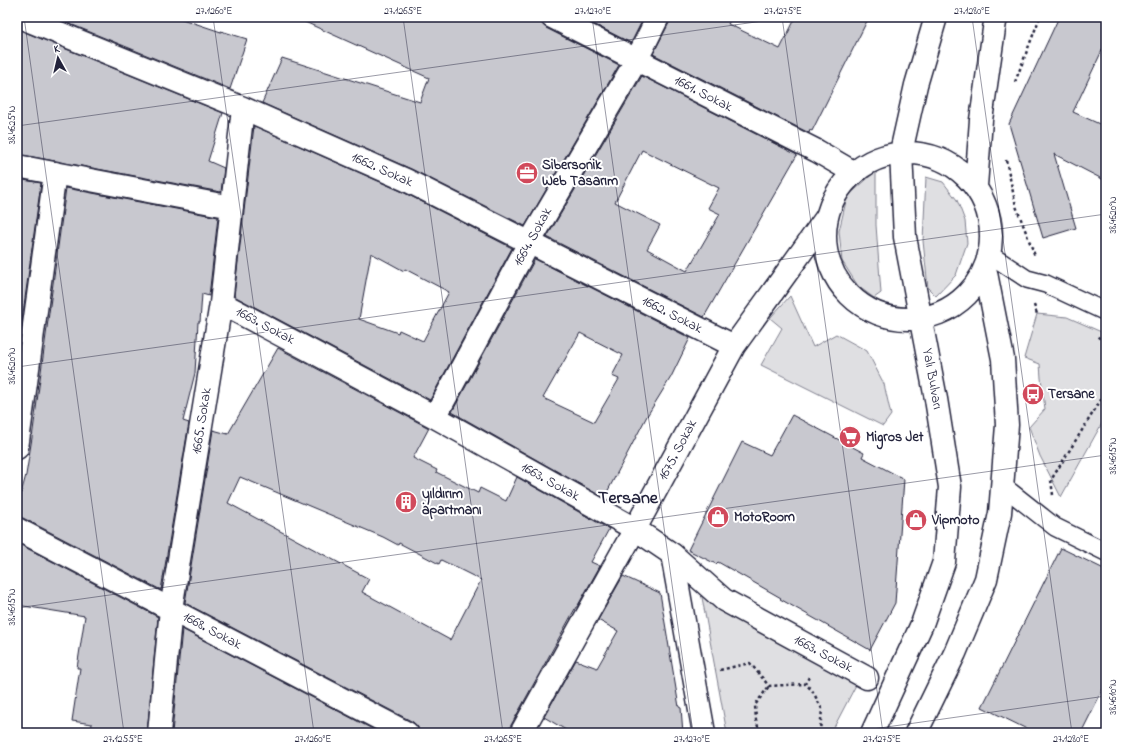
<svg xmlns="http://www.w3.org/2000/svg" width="1123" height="750" font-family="'Indie Flower',sans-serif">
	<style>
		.green { fill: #dfdfe2; stroke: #80808e }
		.building { fill: #c8c8cf; stroke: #22223b; fill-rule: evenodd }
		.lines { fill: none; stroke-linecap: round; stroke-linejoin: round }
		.lane-casing { stroke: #22223b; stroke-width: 20 }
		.street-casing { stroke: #22223b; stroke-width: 25 }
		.primary-casing { stroke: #22223b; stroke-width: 25 }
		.path { stroke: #22223b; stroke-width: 2.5; stroke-dasharray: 3 3; stroke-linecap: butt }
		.lane { stroke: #fff; stroke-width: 17 }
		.street { stroke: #fff; stroke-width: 22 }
		.primary { stroke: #fff; stroke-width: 22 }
		.ticks { fill: none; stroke: #22223b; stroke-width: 1; stroke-opacity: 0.45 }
		.labels { text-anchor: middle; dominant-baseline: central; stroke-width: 4; stroke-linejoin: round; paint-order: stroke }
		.street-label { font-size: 14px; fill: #22223b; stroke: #fff }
		.poi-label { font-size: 14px; font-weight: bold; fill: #22223b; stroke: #fff; text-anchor: start }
		.district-label { font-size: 18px; font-weight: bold; fill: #22223b; stroke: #fff }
		.neatline { fill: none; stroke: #22223b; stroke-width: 1.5 }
		.ticks-label { font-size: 10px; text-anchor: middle; fill: #22223b }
	</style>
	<rect width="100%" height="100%" fill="#fff"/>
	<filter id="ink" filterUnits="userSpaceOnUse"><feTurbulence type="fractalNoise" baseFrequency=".025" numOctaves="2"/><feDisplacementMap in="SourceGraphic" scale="8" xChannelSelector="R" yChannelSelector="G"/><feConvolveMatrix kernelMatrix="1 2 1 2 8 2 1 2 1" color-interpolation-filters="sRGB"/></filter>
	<g filter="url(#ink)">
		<!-- green -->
		<path class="green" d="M 876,171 L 876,225 L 881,293 L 874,298 L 858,286 L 842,261 L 839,231 L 847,197 Z
			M 926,177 L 943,182 L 957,200 L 965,221 L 967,243 L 956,275 L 936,296 L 928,288 L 923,241 Z
			M 790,296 L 813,347 L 836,334 L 867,351 L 884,384 L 891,415 L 883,426 L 761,365 L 782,328 L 770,318 Z
			M 1037,314 L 1067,317 L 1106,334 L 1106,416 L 1061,497 L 1040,456 L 1029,427 L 1045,409 L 1041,378 L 1040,364 L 1024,358 Z
			M 701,592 L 856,685 L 831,733 L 727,733 Z"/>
		<!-- building -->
		<path class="building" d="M 53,17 L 176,17 L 221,32 L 221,31 L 247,39 L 230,89 Z
			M 294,17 L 540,17 L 541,23 L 546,28 L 619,65 L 525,226 L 411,169 L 262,103 L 282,58 L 420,102 L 429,78 Z
			M 580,17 L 644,17 L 631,43 Z
			M 670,17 L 732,17 L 728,24 L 780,49 L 796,17 L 869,17 L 812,131 L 810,130 L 809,133 L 653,54 L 669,23 Z
			M 1059,17 L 1106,17 L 1106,42 L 1073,112 L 1106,127 L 1106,181 L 1054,154 L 1076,228 L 1043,238 L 1009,124 Z
			M 17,29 L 223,113 L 208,161 L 224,168 L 221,192 L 17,154 Z
			M 642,76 L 797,155 L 704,317 L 547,237 ZM 642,150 L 719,188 L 708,208 L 720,214 L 687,271 L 647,249 L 660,225 L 615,202 Z
			M 254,126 L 401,191 L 512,248 L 430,400 L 234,296 ZM 371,253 L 404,271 L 405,269 L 449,292 L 423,341 L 399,330 L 398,333 L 359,319 Z
			M 17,179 L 41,183 L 22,320 L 17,319 Z
			M 66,188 L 218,217 L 209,296 L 202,294 L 200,322 L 198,322 L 195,373 L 183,421 L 189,423 L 161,590 L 23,518 L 17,517 L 17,508 L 26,475 L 32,438 Z
			M 535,259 L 690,338 L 671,377 L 647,416 L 604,498 L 452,412 ZM 580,333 L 623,355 L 612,376 L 619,379 L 594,422 L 543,398 Z
			M 278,348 L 429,428 L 413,458 L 437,470 L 436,472 L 478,493 L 480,488 L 506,501 L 517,477 L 609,529 L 591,562 L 600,566 L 577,607 L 576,607 L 510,727 L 509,733 L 419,733 L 418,727 L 413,722 L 185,603 L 213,430 L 228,434 ZM 240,477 L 383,537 L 398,545 L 399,543 L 439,564 L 441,560 L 481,580 L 450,640 L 362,592 L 369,579 L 228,503 Z
			M 792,415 L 864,453 L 862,457 L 904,479 L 895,603 L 870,650 L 780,599 L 781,598 L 718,562 L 716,564 L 688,550 L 742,442 L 770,455 Z
			M 17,543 L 158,617 L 147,733 L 91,733 L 92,724 L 72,721 L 80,668 L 77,668 L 85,616 L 17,605 Z
			M 1061,548 L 1106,570 L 1106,683 L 1081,733 L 1035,733 L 982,707 Z
			M 623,576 L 660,593 L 679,707 L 681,708 L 683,733 L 571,733 L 544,717 L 576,660 L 597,668 L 618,631 L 598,620 Z
			M 182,629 L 380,733 L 172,733 Z"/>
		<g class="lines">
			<!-- lane casing -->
			<g class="lane-casing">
				<path id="lane" d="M 989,254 L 1027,279 L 1046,284 L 1106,312
					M 1003,486 L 1055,527 L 1106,552"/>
			</g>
			<!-- street casing -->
			<g class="street-casing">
				<path id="street" d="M 20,17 L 243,108 L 406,180 L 734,346
					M 552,17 L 817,151 L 853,172
					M 17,166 L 232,207
					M 221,303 L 435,417 L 635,529 L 672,554 L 724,600 L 867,678
					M 435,417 L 529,243 L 636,61 L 658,17
					M 17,448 L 55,173
					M 17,529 L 407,733
					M 672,554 L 704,733
					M 159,733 L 171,609 L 221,303 L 243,108
					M 521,733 L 635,529 L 734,346 L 826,218"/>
			</g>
			<!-- primary casing -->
			<g class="primary-casing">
				<path id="primary" d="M825 236a83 83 0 1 1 166 0a83 83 0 1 1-166 0Z
					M 976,186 L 981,120 L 995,22 L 997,17
					M 872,733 L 922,624 L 944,562 L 950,487 L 936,399 L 905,237 L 901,152 L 916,85 L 936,17
					M 916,733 L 955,653 L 986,579 L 1000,513 L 1007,425 L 1003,359 L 985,268"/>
			</g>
			<!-- path -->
			<path class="path" d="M 1015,82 L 1040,17
				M 1006,160 L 1016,206 L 1035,256
				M 1034,305 L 1037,314
				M 1053,495 L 1051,480 L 1104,395 L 1105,343 L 1096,335
				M 720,670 L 750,663 L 769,686 L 805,684
				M 809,677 L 805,684 L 812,690 L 822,709 L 820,731 L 825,733
				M 760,733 L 756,720 L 755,705 L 769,686"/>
			<!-- lane -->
			<use href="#lane" class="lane"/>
			<!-- street -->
			<use href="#street" class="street"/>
			<!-- primary -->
			<use href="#primary" class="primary"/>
		</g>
	</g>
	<!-- ticks -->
	<path class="ticks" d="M 24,17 L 124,733M 213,17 L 314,733M 403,17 L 503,733M 592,17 L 693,733M 782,17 L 883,733M 972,17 L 1072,733M 17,126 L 791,17M 17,367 L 1106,214M 17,608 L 1106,455M 844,733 L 1106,696"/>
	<!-- icons -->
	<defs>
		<g id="office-disc" transform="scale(1.15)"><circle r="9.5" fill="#d1495b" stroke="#fff"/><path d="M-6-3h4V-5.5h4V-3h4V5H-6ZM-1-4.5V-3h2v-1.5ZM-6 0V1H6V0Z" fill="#fff"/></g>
		<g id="bus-disc" transform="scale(1.15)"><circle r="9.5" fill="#d1495b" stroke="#fff"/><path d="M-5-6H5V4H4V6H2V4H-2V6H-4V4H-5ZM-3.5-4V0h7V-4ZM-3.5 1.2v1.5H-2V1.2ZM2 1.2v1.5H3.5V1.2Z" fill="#fff"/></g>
		<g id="supermarket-disc" transform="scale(1.15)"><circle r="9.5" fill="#d1495b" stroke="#fff"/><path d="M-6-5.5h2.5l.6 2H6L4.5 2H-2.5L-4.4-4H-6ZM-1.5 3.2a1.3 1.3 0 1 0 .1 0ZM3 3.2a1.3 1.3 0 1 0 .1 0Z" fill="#fff"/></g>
		<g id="building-disc" transform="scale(1.15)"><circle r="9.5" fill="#d1495b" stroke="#fff"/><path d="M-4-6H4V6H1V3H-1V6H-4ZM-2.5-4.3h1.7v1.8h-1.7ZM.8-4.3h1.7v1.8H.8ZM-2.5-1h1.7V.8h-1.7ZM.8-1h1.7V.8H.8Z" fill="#fff"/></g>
		<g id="shop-disc" transform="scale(1.15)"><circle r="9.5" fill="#d1495b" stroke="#fff"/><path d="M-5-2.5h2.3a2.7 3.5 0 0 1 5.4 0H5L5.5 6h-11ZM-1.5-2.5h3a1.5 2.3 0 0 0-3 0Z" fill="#fff"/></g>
	</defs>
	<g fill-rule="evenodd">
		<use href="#office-disc" x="527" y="173"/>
		<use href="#bus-disc" x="1033" y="394"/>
		<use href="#supermarket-disc" x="850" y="437"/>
		<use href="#building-disc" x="406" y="502"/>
		<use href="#shop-disc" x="718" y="517"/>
		<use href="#shop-disc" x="916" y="520"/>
	</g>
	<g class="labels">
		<!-- street labels -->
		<g class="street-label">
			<text transform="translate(703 94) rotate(27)">1661. Sokak</text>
			<text transform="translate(382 170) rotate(24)">1662. Sokak</text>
			<text transform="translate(533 237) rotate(-61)">1664. Sokak</text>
			<text transform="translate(672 315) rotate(27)">1662. Sokak</text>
			<text transform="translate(265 326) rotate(28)">1663. Sokak</text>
			<text transform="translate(932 379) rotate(80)">Yalı Bulvarı</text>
			<text transform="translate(202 421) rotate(-81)">1665. Sokak</text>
			<text transform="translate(678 450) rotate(-62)">1675. Sokak</text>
			<text transform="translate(550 482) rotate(29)">1663. Sokak</text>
			<text transform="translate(212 631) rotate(28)">1668. Sokak</text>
			<text transform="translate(823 654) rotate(28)">1663. Sokak</text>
		</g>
		<!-- poi labels -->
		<g class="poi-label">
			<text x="542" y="165">Sibersonik<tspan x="542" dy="16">Web Tasarım</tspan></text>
			<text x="1048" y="394">Tersane</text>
			<text x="866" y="437">Migros Jet</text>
			<text x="422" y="494">yıldırım<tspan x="422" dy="16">apartmanı</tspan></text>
			<text x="734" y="517">MotoRoom</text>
			<text x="932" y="520">Vipmoto</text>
		</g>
		<!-- district labels -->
		<g class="district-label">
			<text x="628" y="499">Tersane</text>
		</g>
	</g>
	<!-- margin -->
	<rect width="1123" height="750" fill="none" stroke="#fff" stroke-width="44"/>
	<!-- north arrow -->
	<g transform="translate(58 58) rotate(352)" stroke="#ffffff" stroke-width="3" paint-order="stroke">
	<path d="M0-3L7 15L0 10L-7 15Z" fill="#22223b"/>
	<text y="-6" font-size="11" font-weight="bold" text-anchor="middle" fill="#22223b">K</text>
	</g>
	<rect x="22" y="22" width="1079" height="706" class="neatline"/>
	<g class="ticks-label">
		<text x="214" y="14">27.1260°E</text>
		<text x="403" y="14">27.1265°E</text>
		<text x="593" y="14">27.1270°E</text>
		<text x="783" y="14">27.1275°E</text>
		<text x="972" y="14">27.1280°E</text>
		<text transform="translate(11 125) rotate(-90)" y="4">38.4625°N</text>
		<text transform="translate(1112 215) rotate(-90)" y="4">38.4620°N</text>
		<text transform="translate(11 366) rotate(-90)" y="4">38.4620°N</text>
		<text transform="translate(1112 456) rotate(-90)" y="4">38.4615°N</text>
		<text transform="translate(11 607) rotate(-90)" y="4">38.4615°N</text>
		<text transform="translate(1112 697) rotate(-90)" y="4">38.4610°N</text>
		<text x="123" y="742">27.1255°E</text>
		<text x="313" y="742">27.1260°E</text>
		<text x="503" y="742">27.1265°E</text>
		<text x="692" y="742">27.1270°E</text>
		<text x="882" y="742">27.1275°E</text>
		<text x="1071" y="742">27.1280°E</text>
	</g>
</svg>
